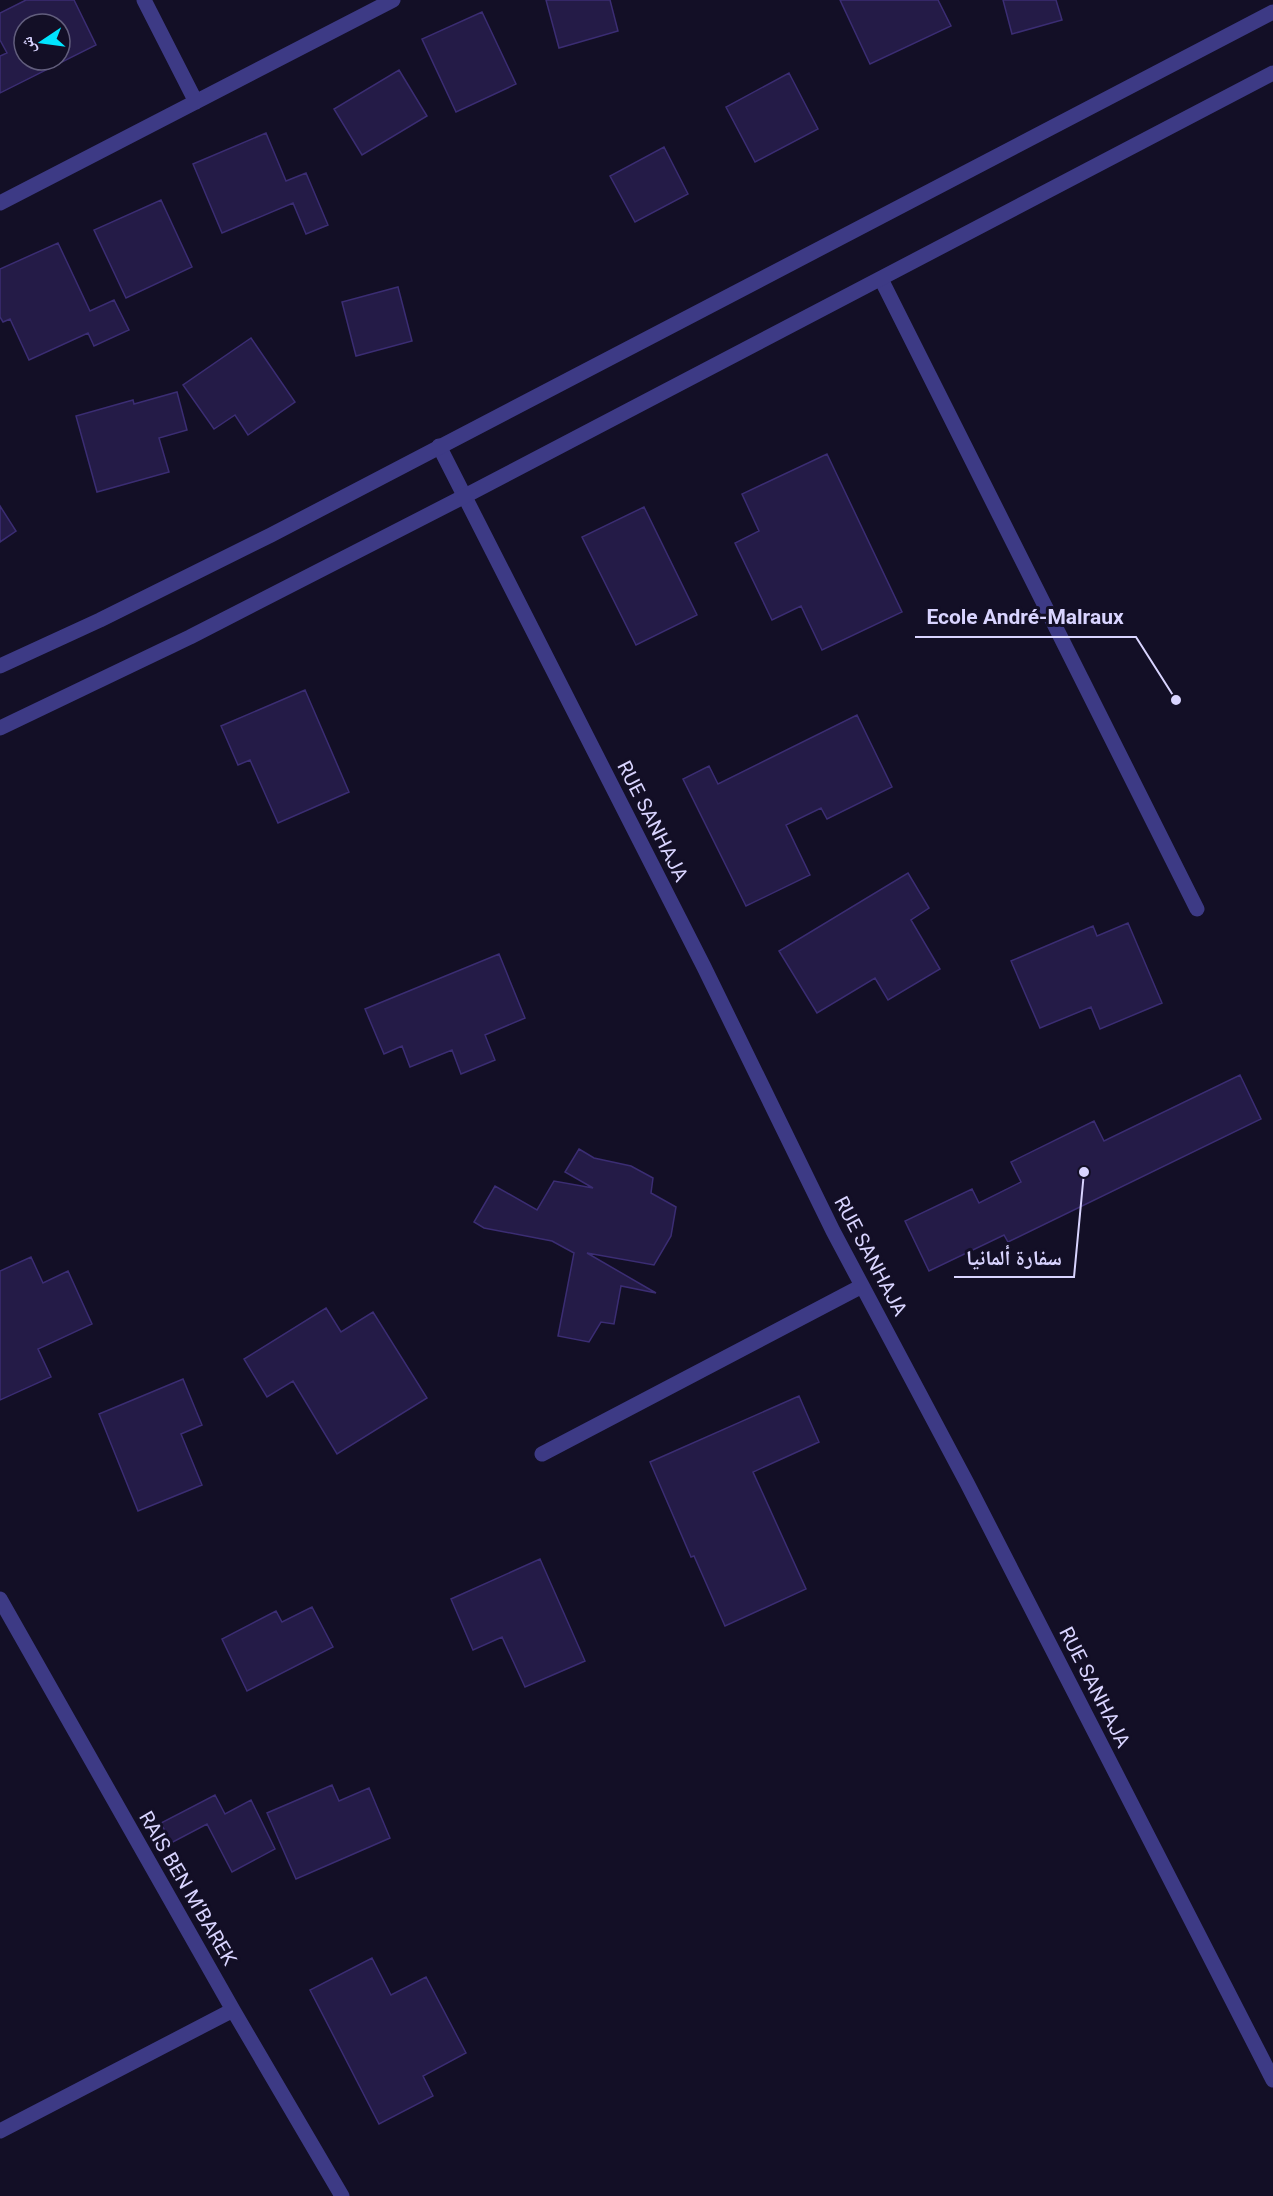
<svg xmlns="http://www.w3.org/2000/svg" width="1273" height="2196" font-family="Roboto,'Noto Naskh Arabic',sans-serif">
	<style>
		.building { fill: #241b47; stroke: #3b2d73; stroke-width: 1.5; fill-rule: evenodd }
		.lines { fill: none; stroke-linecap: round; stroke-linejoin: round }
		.service { stroke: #3d3a85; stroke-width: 15 }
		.minor { stroke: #3d3a85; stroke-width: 15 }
		.tertiary { stroke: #3d3a85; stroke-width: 15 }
		.labels { text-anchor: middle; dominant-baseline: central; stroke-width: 6; stroke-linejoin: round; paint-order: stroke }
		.street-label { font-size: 20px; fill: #d9d4ff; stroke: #130f26 }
		.leader { fill: none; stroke: #d9d4ff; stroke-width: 2 }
		.callout-dot { fill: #d9d4ff; stroke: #130f26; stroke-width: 2 }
		.callout-label { font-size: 21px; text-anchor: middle; font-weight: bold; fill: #d9d4ff; stroke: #130f26; stroke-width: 6; stroke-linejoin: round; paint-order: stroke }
	</style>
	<rect width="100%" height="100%" fill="#130f26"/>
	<!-- building -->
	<path class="building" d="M 26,0 L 74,0 L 96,45 L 0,93 L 0,56 L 7,53 L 0,40 L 0,13 ZM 24,24 L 60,24 L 60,60 L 24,60 Z
		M 546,0 L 610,0 L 618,31 L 559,48 Z
		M 840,0 L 938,0 L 951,26 L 870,64 Z
		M 1003,0 L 1056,0 L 1062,20 L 1012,34 Z
		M 482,12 L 516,84 L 456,112 L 422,39 Z
		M 399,70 L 427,116 L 362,155 L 334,109 Z
		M 789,73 L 818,129 L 755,162 L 726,107 Z
		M 266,133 L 286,181 L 306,173 L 328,225 L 306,234 L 293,203 L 222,233 L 193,164 Z
		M 664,147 L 688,194 L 635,222 L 610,176 Z
		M 161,200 L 192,267 L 126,298 L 94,230 Z
		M 58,243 L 90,311 L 114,300 L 129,330 L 94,346 L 88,333 L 29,360 L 10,319 L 3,322 L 0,317 L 0,269 Z
		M 398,287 L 412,341 L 356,356 L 342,302 Z
		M 251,338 L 295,402 L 248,435 L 235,415 L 214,429 L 183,385 Z
		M 177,392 L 187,430 L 159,438 L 169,472 L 97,492 L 76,416 L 133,400 L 134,404 Z
		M 827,454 L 902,612 L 822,650 L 801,606 L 772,620 L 735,543 L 759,531 L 742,494 Z
		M 0,506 L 16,531 L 0,542 Z
		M 644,507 L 697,615 L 636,645 L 582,537 Z
		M 305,690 L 349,792 L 278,823 L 250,760 L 238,765 L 221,726 Z
		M 857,715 L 892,787 L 827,819 L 821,808 L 786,825 L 810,875 L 746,906 L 683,779 L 709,766 L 718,784 Z
		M 908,873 L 929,908 L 911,920 L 940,969 L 888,1000 L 875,978 L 817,1013 L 779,951 Z
		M 1128,923 L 1162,1003 L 1100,1029 L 1091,1007 L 1040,1028 L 1011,961 L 1093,926 L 1097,936 Z
		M 499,954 L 525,1018 L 485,1035 L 495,1060 L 461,1074 L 452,1050 L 410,1067 L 402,1046 L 384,1054 L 365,1009 Z
		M 1240,1075 L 1261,1119 L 1008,1242 L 1004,1235 L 929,1271 L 905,1221 L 972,1189 L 979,1203 L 1021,1182 L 1011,1162 L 1094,1121 L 1104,1141 Z
		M 579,1149 L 594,1158 L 631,1166 L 653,1178 L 651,1193 L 676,1207 L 671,1236 L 654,1265 L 587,1253 L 656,1293 L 621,1286 L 614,1324 L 601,1322 L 589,1342 L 558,1336 L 574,1253 L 552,1241 L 484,1228 L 474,1222 L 495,1186 L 537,1210 L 554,1181 L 593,1188 L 565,1172 Z
		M 31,1257 L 43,1283 L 68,1271 L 92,1324 L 38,1349 L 51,1377 L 0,1400 L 0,1271 Z
		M 326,1308 L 341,1332 L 373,1312 L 427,1398 L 337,1454 L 293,1381 L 267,1397 L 244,1359 Z
		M 183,1379 L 202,1425 L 181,1434 L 202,1485 L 138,1511 L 99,1414 Z
		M 799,1396 L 819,1442 L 753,1472 L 806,1589 L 725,1626 L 694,1556 L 691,1557 L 650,1462 Z
		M 540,1559 L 585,1661 L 525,1687 L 502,1637 L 473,1650 L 451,1599 Z
		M 312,1607 L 333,1647 L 247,1691 L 222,1639 L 276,1611 L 282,1622 Z
		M 332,1785 L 339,1801 L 369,1788 L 390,1838 L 296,1879 L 267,1813 Z
		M 215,1795 L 225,1814 L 251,1800 L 275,1849 L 232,1872 L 207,1824 L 171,1843 L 161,1823 Z
		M 372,1958 L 391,1995 L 426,1977 L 466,2053 L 423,2076 L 433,2096 L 379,2124 L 310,1990 Z"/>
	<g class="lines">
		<!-- service -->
		<path class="service" d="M 881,279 L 1197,909"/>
		<!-- minor -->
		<path class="minor" d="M 144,0 L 196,102
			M 0,203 L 393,0
			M 439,446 L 704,967 L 833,1231 L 967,1483 L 1273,2080
			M 542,1454 L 862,1286
			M 0,1599 L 233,2010 L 342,2196
			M 0,2131 L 233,2010"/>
		<!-- tertiary -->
		<path class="tertiary" d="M 0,666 L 100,620 L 271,535 L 1273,12
			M 0,728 L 190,637 L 465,496 L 1273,73"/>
	</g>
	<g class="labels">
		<!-- street labels -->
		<g class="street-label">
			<text transform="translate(653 821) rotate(63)">RUE SANHAJA</text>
			<text transform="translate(871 1256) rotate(62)">RUE SANHAJA</text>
			<text transform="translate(1095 1687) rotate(63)">RUE SANHAJA</text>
			<text transform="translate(188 1888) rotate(60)">RAIS BEN M’BAREK</text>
		</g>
	</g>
	<!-- callouts -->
	<path class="leader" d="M1176 700L1136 637H915M1084 1172L1074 1277H954"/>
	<g class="callout-dot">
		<circle cx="1176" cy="700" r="6"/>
		<circle cx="1084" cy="1172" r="6"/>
	</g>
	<g class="callout-label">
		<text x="1025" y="624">Ecole André-Malraux</text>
		<text x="1014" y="1265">سفارة ألمانيا</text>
	</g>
	<!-- north arrow -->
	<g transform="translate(42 42) rotate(257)"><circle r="28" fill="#130f26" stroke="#625e7d" stroke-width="1.5"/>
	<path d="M0-4.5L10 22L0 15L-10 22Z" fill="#00e5ff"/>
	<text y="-9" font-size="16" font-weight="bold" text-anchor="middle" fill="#d9d4ff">ش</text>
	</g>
</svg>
